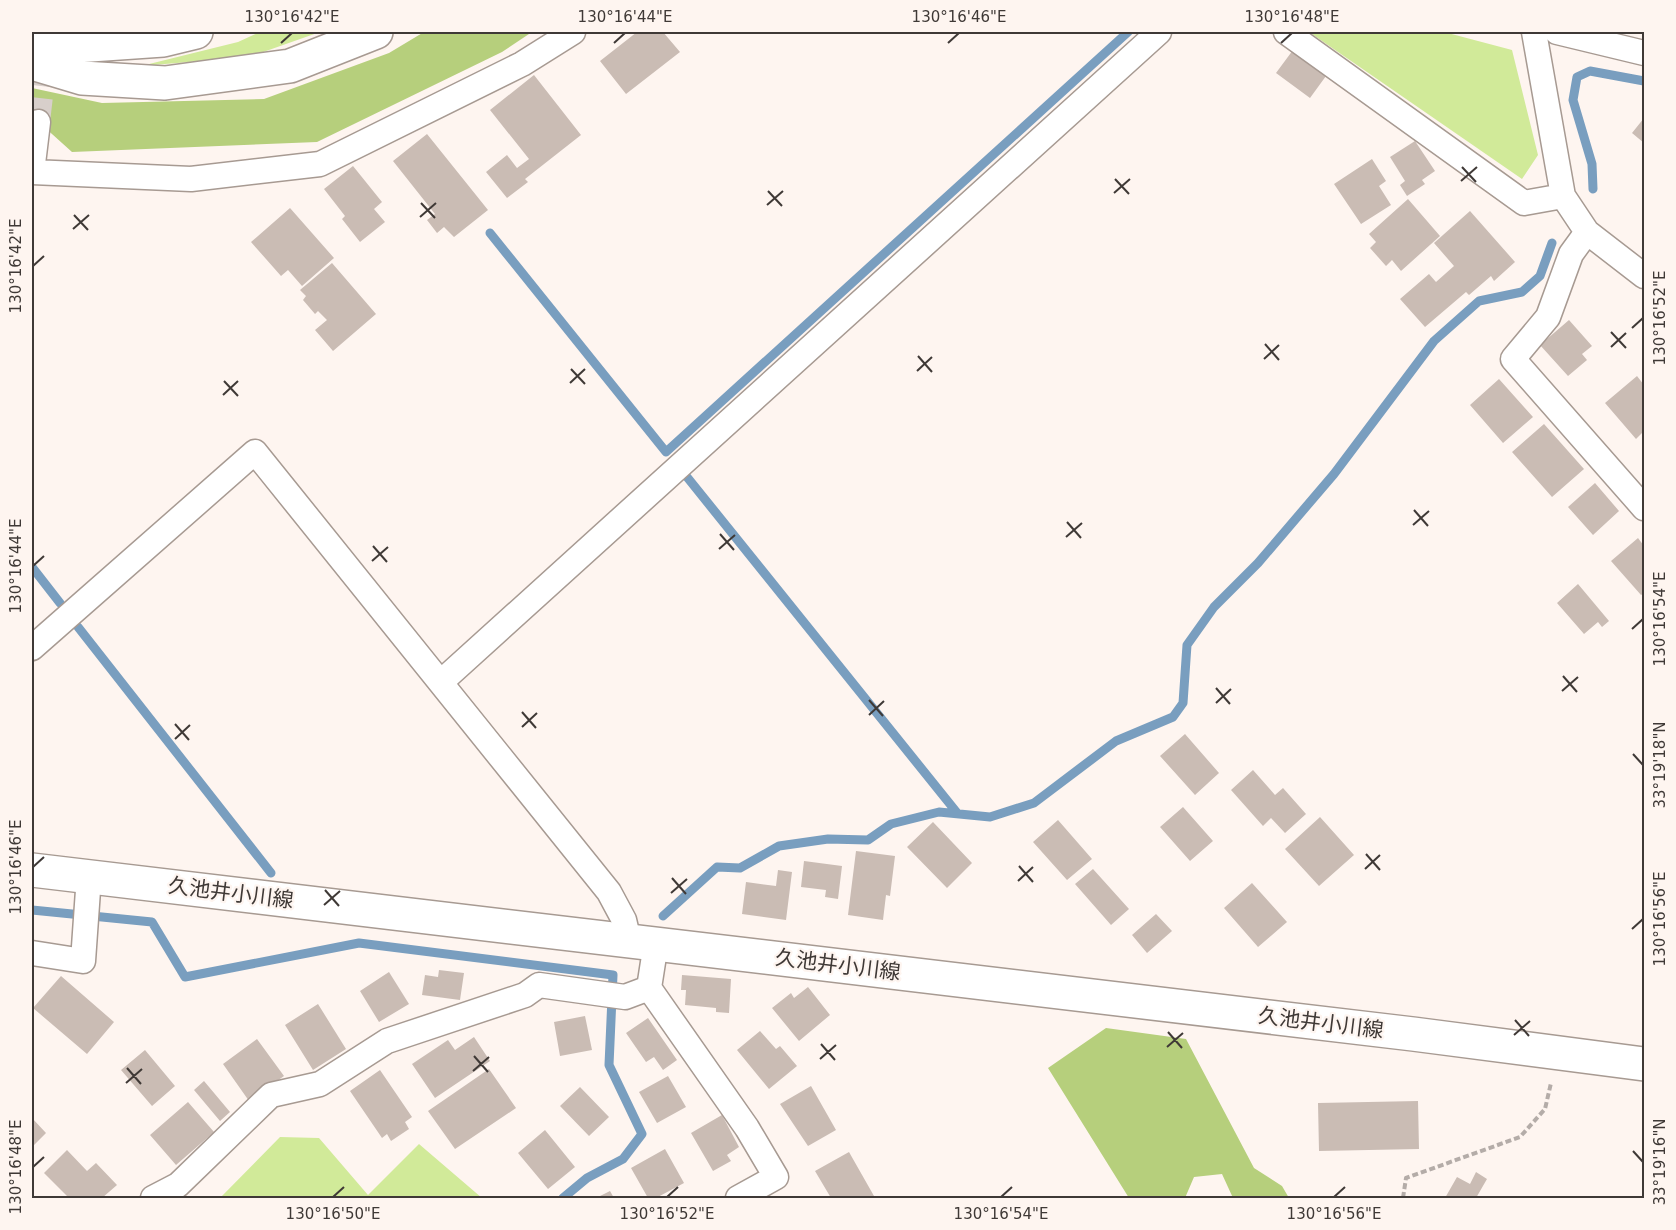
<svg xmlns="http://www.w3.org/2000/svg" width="1676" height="1230" font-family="'DejaVu Sans','Noto Sans JP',sans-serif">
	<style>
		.green { fill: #d1ea99 }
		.forest { fill: #b6cf7c }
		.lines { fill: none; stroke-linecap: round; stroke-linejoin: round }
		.stream { stroke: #799ebf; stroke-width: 9 }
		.building { fill: #cabcb4 }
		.street-tunnel { stroke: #d8cfcb; stroke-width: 24; stroke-dasharray: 24 12; stroke-linecap: butt }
		.street-casing { stroke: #a79a92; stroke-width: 27 }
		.secondary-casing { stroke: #a79a92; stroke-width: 36 }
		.highway-casing { stroke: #a79a92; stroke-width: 36 }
		.path { stroke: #b4aca8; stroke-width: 4; stroke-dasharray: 6 3; stroke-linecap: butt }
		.street { stroke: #fff; stroke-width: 24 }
		.secondary { stroke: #fff; stroke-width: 33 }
		.highway { stroke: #fff; stroke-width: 33 }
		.ticks { fill: none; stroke: #3f3936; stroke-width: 2 }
		.labels { text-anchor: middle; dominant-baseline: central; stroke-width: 4.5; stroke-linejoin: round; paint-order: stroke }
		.street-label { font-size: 21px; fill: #3f3936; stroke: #fef5f0 }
		.neatline { fill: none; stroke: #3f3936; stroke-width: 2 }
		.ticks-label { font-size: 15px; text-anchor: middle; fill: #3f3936 }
	</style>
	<rect width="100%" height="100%" fill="#fef5f0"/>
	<!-- green -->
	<path class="green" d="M 260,32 L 320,32 L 249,57 L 141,66 L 238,42 Z
		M 1309,32 L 1444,32 L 1512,50 L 1538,155 L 1522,179 Z
		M 280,1137 L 319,1138 L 368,1195 L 419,1144 L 482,1198 L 220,1198 Z"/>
	<!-- forest -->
	<path class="forest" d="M 424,32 L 532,32 L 502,52 L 317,142 L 72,152 L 32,116 L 32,88 L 102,103 L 264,99 L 389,53 Z
		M 1106,1028 L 1186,1039 L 1254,1168 L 1282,1186 L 1289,1198 L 1233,1198 L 1222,1174 L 1194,1177 L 1185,1198 L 1129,1198 L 1048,1068 Z"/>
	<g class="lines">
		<!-- stream -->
		<path class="stream" d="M 1593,189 L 1592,164 L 1573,100 L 1577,77 L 1590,71 L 1644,81
			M 490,233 L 666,452 L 1128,32
			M 687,477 L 958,814
			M 32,567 L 60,603
			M 78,627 L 271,873
			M 32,910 L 152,922 L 185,977 L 359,943 L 613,975 L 609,1065 L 642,1134 L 623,1159 L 587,1178 L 563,1198
			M 663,916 L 717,867 L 740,868 L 779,846 L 828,839 L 868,840 L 891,824 L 939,812 L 990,817 L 1034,803 L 1116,741 L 1173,717 L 1183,703 L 1187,645 L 1214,607 L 1258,563 L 1334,474 L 1434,341 L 1479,301 L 1522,292 L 1540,276 L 1552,243"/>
	</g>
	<!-- building -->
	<path class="building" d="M 637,32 L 663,32 L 680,52 L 626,94 L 600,61 Z
		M 1293,50 L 1326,76 L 1310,98 L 1276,73 Z
		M 534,75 L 581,135 L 525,179 L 528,182 L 507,198 L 486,172 L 507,155 L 517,168 L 529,159 L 490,110 Z
		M 1644,118 L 1644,143 L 1632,133 Z
		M 427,134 L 488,210 L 454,237 L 444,227 L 437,233 L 427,220 L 435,214 L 393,161 Z
		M 1415,141 L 1435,171 L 1422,180 L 1425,184 L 1407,196 L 1400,185 L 1405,181 L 1390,157 Z
		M 1372,159 L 1386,181 L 1379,186 L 1391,205 L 1361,224 L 1334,184 Z
		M 353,166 L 382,202 L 374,209 L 385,222 L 360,242 L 342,219 L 345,216 L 324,189 Z
		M 1408,199 L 1440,236 L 1401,271 L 1392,260 L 1386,266 L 1370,248 L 1376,242 L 1369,234 Z
		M 290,208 L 334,258 L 302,286 L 288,270 L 281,276 L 251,242 Z
		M 1470,211 L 1515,262 L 1494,281 L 1491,276 L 1469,295 L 1466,292 L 1425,327 L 1400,299 L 1429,274 L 1436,282 L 1454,266 L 1434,243 Z
		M 332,263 L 376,314 L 333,351 L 315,330 L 327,320 L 318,311 L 315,314 L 303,300 L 306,296 L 300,290 Z
		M 1569,320 L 1592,346 L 1582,354 L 1587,360 L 1568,376 L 1540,345 Z
		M 1637,376 L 1644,385 L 1644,431 L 1636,439 L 1605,403 Z
		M 1499,379 L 1533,417 L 1503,443 L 1470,405 Z
		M 1544,424 L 1584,469 L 1552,497 L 1512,452 Z
		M 1595,483 L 1619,511 L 1593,535 L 1568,507 Z
		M 1638,538 L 1644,546 L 1644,593 L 1641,595 L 1611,561 Z
		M 1578,584 L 1609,621 L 1602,627 L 1598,622 L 1584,634 L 1557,603 Z
		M 1185,734 L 1219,773 L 1195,795 L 1160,756 Z
		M 1253,770 L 1275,795 L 1283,788 L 1306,814 L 1285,833 L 1271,818 L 1263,826 L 1231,790 Z
		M 1183,807 L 1213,841 L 1190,861 L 1160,827 Z
		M 1320,817 L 1354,855 L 1319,886 L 1285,849 Z
		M 1058,820 L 1092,859 L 1067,880 L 1033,842 Z
		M 933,822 L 972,863 L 947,888 L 907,847 Z
		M 856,851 L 895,856 L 890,896 L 886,895 L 883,920 L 848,915 Z
		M 804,861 L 842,866 L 838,899 L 825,897 L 826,890 L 801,887 Z
		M 1093,869 L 1129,909 L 1111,925 L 1075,884 Z
		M 778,870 L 792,872 L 786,920 L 742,914 L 746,882 L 776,886 Z
		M 1252,883 L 1287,922 L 1258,947 L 1224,908 Z
		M 1156,914 L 1172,931 L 1147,953 L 1132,935 Z
		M 439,970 L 464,973 L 460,1000 L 422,995 L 425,975 L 438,977 Z
		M 389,972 L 409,1004 L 379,1022 L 360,991 Z
		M 682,975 L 731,979 L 729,1013 L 716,1012 L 716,1008 L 685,1005 L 686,990 L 681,990 Z
		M 61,976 L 114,1022 L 87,1054 L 33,1008 Z
		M 808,987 L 830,1015 L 799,1041 L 772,1008 L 791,993 L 794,998 Z
		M 318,1004 L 346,1049 L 313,1070 L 285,1025 Z
		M 585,1016 L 592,1050 L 560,1056 L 554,1022 Z
		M 648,1018 L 677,1060 L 663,1070 L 654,1057 L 646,1062 L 626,1033 Z
		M 760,1031 L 776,1049 L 780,1046 L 797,1066 L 769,1089 L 737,1050 Z
		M 474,1037 L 490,1061 L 435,1098 L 412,1064 L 448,1040 L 455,1050 Z
		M 257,1039 L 284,1076 L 249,1101 L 223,1064 Z
		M 145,1050 L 175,1086 L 152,1106 L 121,1070 Z
		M 489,1069 L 516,1108 L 455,1149 L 428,1111 Z
		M 380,1070 L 412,1117 L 405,1122 L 409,1129 L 391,1141 L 387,1134 L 382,1138 L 350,1091 Z
		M 668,1076 L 686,1107 L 657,1123 L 639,1092 Z
		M 204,1081 L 230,1112 L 220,1121 L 194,1090 Z
		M 811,1086 L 836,1130 L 808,1146 L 780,1104 Z
		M 580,1087 L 609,1117 L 589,1136 L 560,1106 Z
		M 1418,1101 L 1419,1149 L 1319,1151 L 1318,1103 Z
		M 188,1102 L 214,1132 L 176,1165 L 150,1135 Z
		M 722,1115 L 739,1147 L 727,1155 L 731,1161 L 713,1171 L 691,1133 Z
		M 32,1118 L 46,1133 L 32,1147 Z
		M 545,1130 L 575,1167 L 548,1189 L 518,1153 Z
		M 665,1149 L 684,1183 L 656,1198 L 648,1198 L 631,1168 Z
		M 67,1150 L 87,1171 L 96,1163 L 117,1185 L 102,1198 L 69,1198 L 44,1173 Z
		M 849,1152 L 874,1196 L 869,1198 L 831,1198 L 815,1171 Z
		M 1476,1172 L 1487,1179 L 1476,1198 L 1445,1198 L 1457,1177 L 1470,1184 Z
		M 610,1191 L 614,1198 L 596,1198 Z"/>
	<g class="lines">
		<!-- street-tunnel -->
		<path class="street-tunnel" d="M 38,122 L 46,52"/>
		<!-- street casing -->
		<g class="street-casing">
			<path id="street" d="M 1286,32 L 1524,203 L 1563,196
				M 1534,32 L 1563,196 L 1587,232 L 1644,276
				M 1557,32 L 1644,53
				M 32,172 L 191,179 L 320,164 L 522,64 L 573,32
				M 32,172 L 38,122
				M 1587,232 L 1571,254 L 1548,317 L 1513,359 L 1644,508
				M 32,648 L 255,452 L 609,892 L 624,920 L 629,941
				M 441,682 L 1159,32
				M 656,943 L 649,988 L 747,1128 L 776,1177 L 738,1198
				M 32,953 L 83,961 L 89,876
				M 153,1198 L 178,1185 L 271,1095 L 320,1084 L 387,1041 L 525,995 L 539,985 L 625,997 L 649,988"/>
		</g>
		<!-- secondary casing -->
		<g class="secondary-casing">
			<path id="secondary" d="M 32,870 L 1413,1034 L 1644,1064"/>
		</g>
		<!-- highway casing -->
		<g class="highway-casing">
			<path id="highway" d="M 32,49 L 163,40 L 196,32
				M 32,63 L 82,78 L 165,83 L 290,66 L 376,32"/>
		</g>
		<!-- path -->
		<path class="path" d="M 1403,1198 L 1406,1178 L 1520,1137 L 1545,1109 L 1551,1083"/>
		<!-- street -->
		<use href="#street" class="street"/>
		<!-- secondary -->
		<use href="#secondary" class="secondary"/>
		<!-- highway -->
		<use href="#highway" class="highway"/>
	</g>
	<!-- ticks -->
	<path class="ticks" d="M 281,43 L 292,33M 614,43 L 625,33M 948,43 L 959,33M 1281,43 L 1292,33M 1462,167 L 1476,182M 1115,179 L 1129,194M 1461,181 L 1477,167M 768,191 L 782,206M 1114,193 L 1130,179M 421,203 L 435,218M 767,205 L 783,191M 74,215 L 88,230M 420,217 L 436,203M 73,229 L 89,215M 33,266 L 44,256M 1632,328 L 1643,318M 1611,332 L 1626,348M 1265,344 L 1279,360M 1611,347 L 1626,333M 918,356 L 932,372M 1264,359 L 1279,345M 571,369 L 585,384M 917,371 L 932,357M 224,381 L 238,396M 570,383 L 585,369M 223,395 L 238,381M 1414,510 L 1428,526M 1067,522 L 1081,538M 1413,525 L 1429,511M 720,534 L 734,550M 1066,537 L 1082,523M 373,546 L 387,562M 719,549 L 735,535M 372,561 L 388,547M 33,566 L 44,556M 1632,629 L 1643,619M 1563,676 L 1577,692M 1216,688 L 1230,704M 1562,691 L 1578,677M 869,700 L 883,716M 1216,703 L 1231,689M 522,712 L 536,728M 869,715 L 884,701M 175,724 L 189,740M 522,727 L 537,713M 175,739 L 190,725M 1633,754 L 1643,765M 1366,854 L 1380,870M 1019,866 L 1033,882M 33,867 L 44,857M 1365,869 L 1380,855M 672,878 L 686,894M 1018,881 L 1033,867M 325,890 L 339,906M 671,893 L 687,879M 324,905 L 340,891M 1632,929 L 1643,919M 1515,1020 L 1529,1036M 1168,1032 L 1182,1048M 1514,1035 L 1530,1021M 821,1044 L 835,1060M 1167,1047 L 1183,1033M 474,1056 L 488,1072M 820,1059 L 836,1045M 127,1068 L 141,1084M 473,1071 L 489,1057M 126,1083 L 142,1069M 1633,1151 L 1643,1162M 33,1167 L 44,1157M 333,1197 L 344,1187M 667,1197 L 678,1187M 1001,1197 L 1012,1187M 1334,1197 L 1345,1187"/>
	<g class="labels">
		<!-- street labels -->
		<g class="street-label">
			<text transform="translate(231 893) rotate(7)">久池井小川線</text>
			<text transform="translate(838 965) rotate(7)">久池井小川線</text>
			<text transform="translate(1321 1023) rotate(7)">久池井小川線</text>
		</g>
	</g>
	<!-- border -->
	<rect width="1676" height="1230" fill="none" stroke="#fef5f0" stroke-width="66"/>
	<rect x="33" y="33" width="1610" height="1164" class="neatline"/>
	<g class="ticks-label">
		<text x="292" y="22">130°16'42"E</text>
		<text x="625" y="22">130°16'44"E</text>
		<text x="959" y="22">130°16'46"E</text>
		<text x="1292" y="22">130°16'48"E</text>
		<text transform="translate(16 266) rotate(-90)" y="5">130°16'42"E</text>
		<text transform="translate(1660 318) rotate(-90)" y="5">130°16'52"E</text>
		<text transform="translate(16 566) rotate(-90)" y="5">130°16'44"E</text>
		<text transform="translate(1660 619) rotate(-90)" y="5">130°16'54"E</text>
		<text transform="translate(1660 765) rotate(-90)" y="5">33°19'18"N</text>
		<text transform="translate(16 867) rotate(-90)" y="5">130°16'46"E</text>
		<text transform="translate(1660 919) rotate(-90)" y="5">130°16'56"E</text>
		<text transform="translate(1660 1162) rotate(-90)" y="5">33°19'16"N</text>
		<text transform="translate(16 1167) rotate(-90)" y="5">130°16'48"E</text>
		<text x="333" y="1219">130°16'50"E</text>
		<text x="667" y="1219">130°16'52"E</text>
		<text x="1001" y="1219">130°16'54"E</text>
		<text x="1334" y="1219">130°16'56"E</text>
	</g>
</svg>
